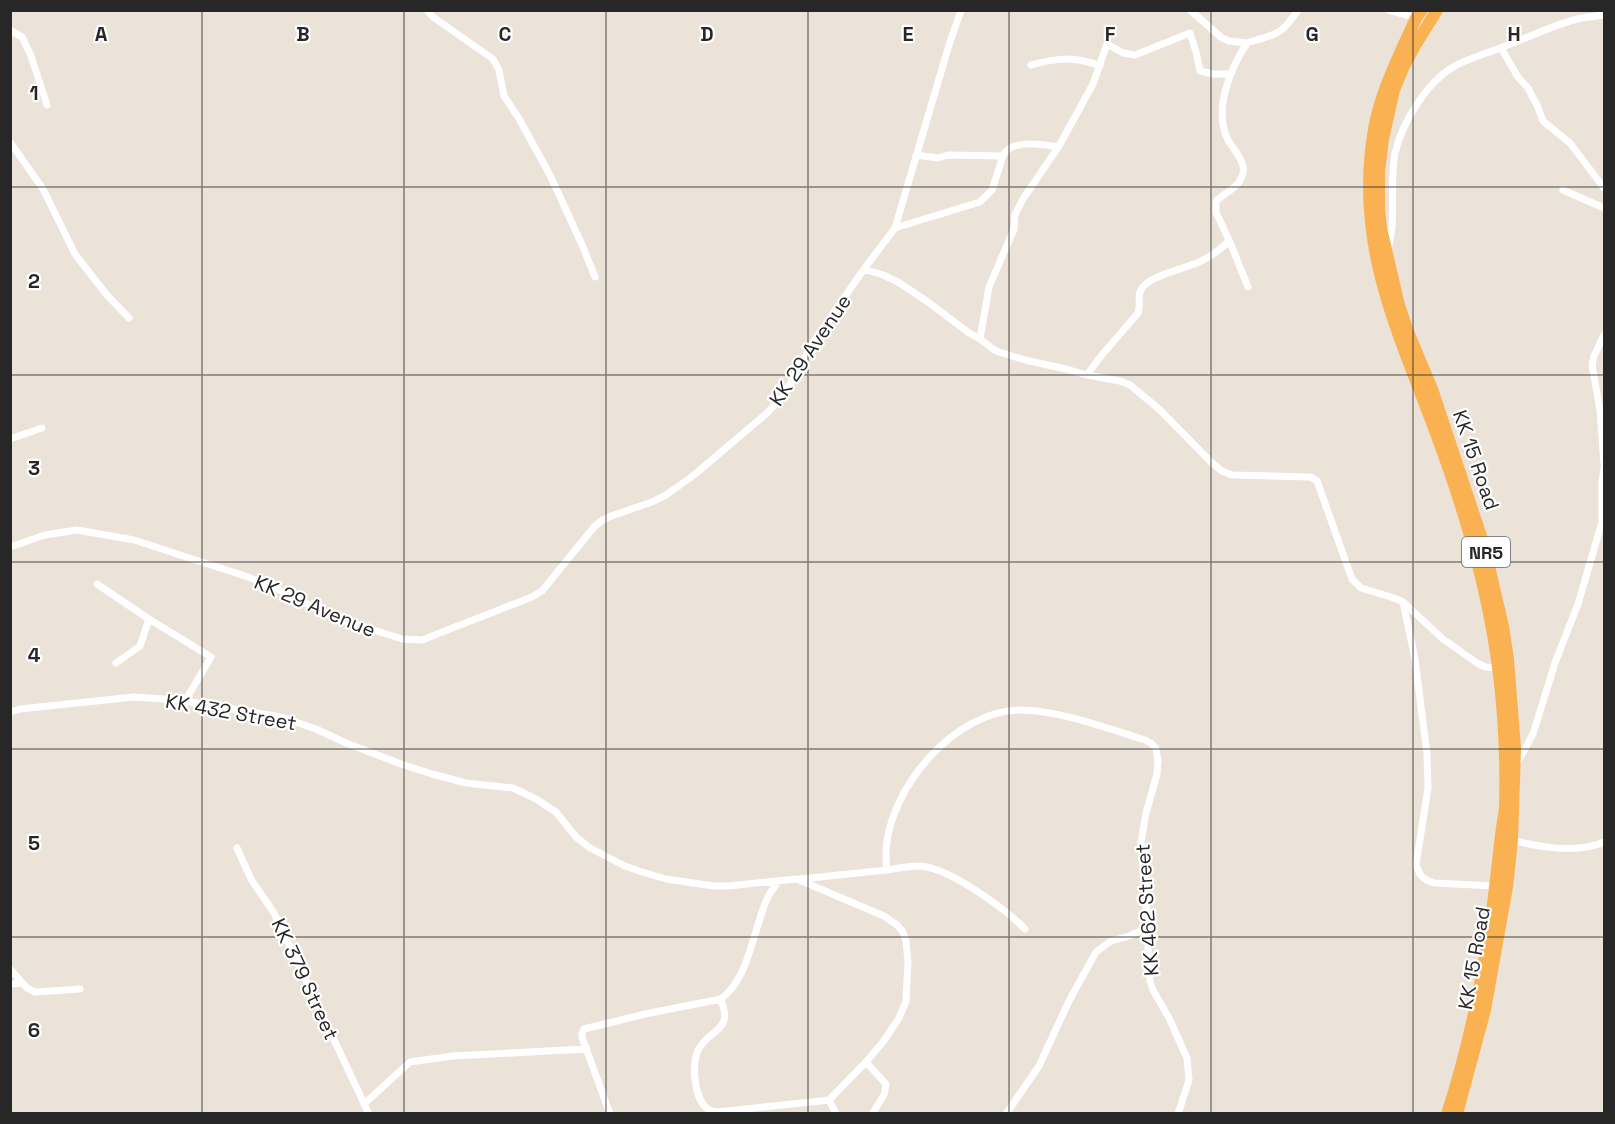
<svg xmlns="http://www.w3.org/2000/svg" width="1615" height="1124" font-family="'Space Grotesk',sans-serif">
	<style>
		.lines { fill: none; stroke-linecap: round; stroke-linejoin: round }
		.minor { stroke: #fff; stroke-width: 7 }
		.trunk { stroke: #fab152; stroke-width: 12 }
		.grid { fill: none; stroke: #272727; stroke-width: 1.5; stroke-opacity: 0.55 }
		.labels { text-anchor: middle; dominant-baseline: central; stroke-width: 4.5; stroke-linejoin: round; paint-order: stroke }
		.shield { fill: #fff; stroke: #686868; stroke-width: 1.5 }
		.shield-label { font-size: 18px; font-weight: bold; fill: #272727 }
		.street-label { font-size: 20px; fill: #272727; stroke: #fff }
		.grid-label { font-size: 20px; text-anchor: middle; font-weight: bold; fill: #272727; stroke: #fff; stroke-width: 4.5; stroke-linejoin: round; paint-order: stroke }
	</style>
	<rect width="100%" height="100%" fill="#ebe2d8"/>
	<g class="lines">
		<!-- minor -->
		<path class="minor" d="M 427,10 L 433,17 L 493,59 L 499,70 L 504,96 L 518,117 L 550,175 L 583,247 L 595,277
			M 1190,10 L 1222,38 L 1229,41 L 1247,43
			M 1388,10 L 1416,18
			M 10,30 L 22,37 L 31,56 L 47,105
			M 1501,48 L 1518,77 L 1528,88 L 1532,96 L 1537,105 L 1543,121 L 1570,143 L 1604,188
			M 1031,65 C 1057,58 1075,56 1100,66
			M 10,142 L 43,189 L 75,254 L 106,294 L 129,318
			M 916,155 L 938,158 L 948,155 L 1003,156
			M 1563,190 L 1604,208
			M 895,228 L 980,202 L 992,190 L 1003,156 C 1010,139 1042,144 1057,147
			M 1388,249 C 1397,218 1389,185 1395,153 C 1402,123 1426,83 1453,67 C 1467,59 1485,54 1500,48 C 1525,39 1551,26 1577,19 C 1586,17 1596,16 1604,15
			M 864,269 L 895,228 L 949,45 L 961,10
			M 1248,287 L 1232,247 L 1216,212 L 1216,202 L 1218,199 C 1228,192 1241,185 1243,173 C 1246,162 1233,149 1228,140 C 1213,110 1230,69 1247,43 C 1276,33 1279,38 1298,10
			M 1604,335 L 1594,356 L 1592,365 L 1600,410 L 1604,464
			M 980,339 L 989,287 L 1014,229 L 1015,215 L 1023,199 L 1059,146 L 1093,84 L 1107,44 L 1123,53 L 1135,55 L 1190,33 L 1196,52 L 1200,71 L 1213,74 L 1230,74
			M 1087,375 L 1101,356 L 1138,313 C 1141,306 1137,297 1141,290 C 1147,276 1184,269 1199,262 C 1210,257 1220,250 1229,241
			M 10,439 L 42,428
			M 10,547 L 45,535 L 77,530 L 134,540 L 248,577 L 277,589 L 333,617 L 402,639 L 422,640 L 532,597 L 542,591 L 594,527 L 601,521 L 611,516 L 652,502 L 666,495 L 694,475 L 766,414 L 784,395 L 812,344 L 864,269 L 883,275 L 898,282 L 928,302 L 969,333 L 980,339 L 996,351 L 1025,360 L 1066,369 L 1087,375 L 1120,381 L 1130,385 L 1159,409 L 1211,462 L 1222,471 L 1232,475 L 1311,477 L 1317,481 L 1352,579 L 1361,588 L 1394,598 L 1403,602 L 1443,639 L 1477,663 L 1485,667 L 1499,668
			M 97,584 L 149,619
			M 1403,602 L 1415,659 L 1427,754 L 1428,788 L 1416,865 C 1420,876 1422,879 1434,883 L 1496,886
			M 116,663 L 140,646 L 149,619 L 211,657 L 185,701
			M 10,712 L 20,709 L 134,697 L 178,700 L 281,717 L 316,729 L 346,743 L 401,764 L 432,774 L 466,783 L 513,788 L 536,799 L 556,812 L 576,837 L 590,848 L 625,866 L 642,872 L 666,879 L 714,886 L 728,886 L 797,879 L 884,916 L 897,925 L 903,932 L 906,941 L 908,962 L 906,1001 L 899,1018 L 883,1042 L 866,1062 L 829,1100 L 836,1114
			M 1516,765 L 1533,734 L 1555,663 L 1578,604 L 1602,522 L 1602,482 L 1604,468
			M 1512,840 C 1540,847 1577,854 1604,842
			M 237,848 L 251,879 L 274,913 L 369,1114
			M 887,870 C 898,868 909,866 920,866 C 950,868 1004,908 1025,929
			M 800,879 L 887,870 C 886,864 886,857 886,851 C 889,788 955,710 1021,710 C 1058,710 1109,729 1145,740 L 1152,744 L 1156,749 L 1158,761 L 1157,774 L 1146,813 L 1141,842 L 1148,928 L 1148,966 L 1150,981 L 1153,990 L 1169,1018 L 1187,1058 L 1189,1080 L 1178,1114
			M 779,881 C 775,886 771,891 768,897 C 753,928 750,978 721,999 C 723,1007 727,1015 723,1023 C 718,1032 706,1037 700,1047 C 690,1060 694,1100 708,1109 C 710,1111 715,1111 717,1112 L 829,1100
			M 10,969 L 27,988 L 35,992 L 80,989
			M 10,984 L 22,983
			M 866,1062 L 886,1084 L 884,1095 L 872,1114
			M 364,1104 L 410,1062 L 453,1056 L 587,1049
			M 610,1114 L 582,1037 L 582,1033 L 584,1029 L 645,1014 L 721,999
			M 1006,1114 L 1039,1066 L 1069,1001 L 1096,952 L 1111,941 L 1129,936 L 1148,928"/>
		<!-- trunk -->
		<path class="trunk" d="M 1422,10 L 1416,18 C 1400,54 1381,90 1374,129 C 1355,238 1393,321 1431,420 C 1453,478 1473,538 1486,599 C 1501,667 1507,737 1505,807 C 1504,817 1502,826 1501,835 C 1497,869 1494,903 1488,937 C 1479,996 1466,1056 1447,1114
			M 1437,10 L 1416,44 L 1404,66 L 1394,90 L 1383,139 L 1379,171 L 1379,209 L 1381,228 L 1399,305 L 1407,329 L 1432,389 L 1484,545 L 1503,626 L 1508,659 L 1515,749 L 1512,840 L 1507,887 L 1485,1010 L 1457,1114"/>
	</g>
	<!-- grid -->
	<path class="grid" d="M 202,10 L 202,1114M 404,10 L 404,1114M 606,10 L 606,1114M 808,10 L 808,1114M 1009,10 L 1009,1114M 1211,10 L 1211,1114M 1413,10 L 1413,1114M 10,187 L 1604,187M 10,375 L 1604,375M 10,562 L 1604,562M 10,749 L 1604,749M 10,937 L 1604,937"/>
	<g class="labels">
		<!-- shield labels -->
		<rect class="shield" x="1462" y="537" width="48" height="30" rx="4.5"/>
		<g class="shield-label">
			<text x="1486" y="552">NR5</text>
		</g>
		<!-- street labels -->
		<g class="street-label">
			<text transform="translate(810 350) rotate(-56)">KK 29 Avenue</text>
			<text transform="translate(1476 460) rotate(71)">KK 15 Road</text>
			<text transform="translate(315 606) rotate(23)">KK 29 Avenue</text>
			<text transform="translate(231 712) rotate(10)">KK 432 Street</text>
			<text transform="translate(1147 910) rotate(-94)">KK 462 Street</text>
			<text transform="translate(1474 958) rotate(-80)">KK 15 Road</text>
			<text transform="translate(305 979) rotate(65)">KK 379 Street</text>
		</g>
	</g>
	<g class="grid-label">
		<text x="101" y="41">A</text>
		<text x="303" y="41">B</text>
		<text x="505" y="41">C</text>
		<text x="707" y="41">D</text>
		<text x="908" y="41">E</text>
		<text x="1110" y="41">F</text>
		<text x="1312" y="41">G</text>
		<text x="1514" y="41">H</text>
		<text x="34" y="100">1</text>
		<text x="34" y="288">2</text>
		<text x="34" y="475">3</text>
		<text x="34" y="662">4</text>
		<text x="34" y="850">5</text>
		<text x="34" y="1037">6</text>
	</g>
	<!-- border -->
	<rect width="1615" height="1124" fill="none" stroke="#272727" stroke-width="24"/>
</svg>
